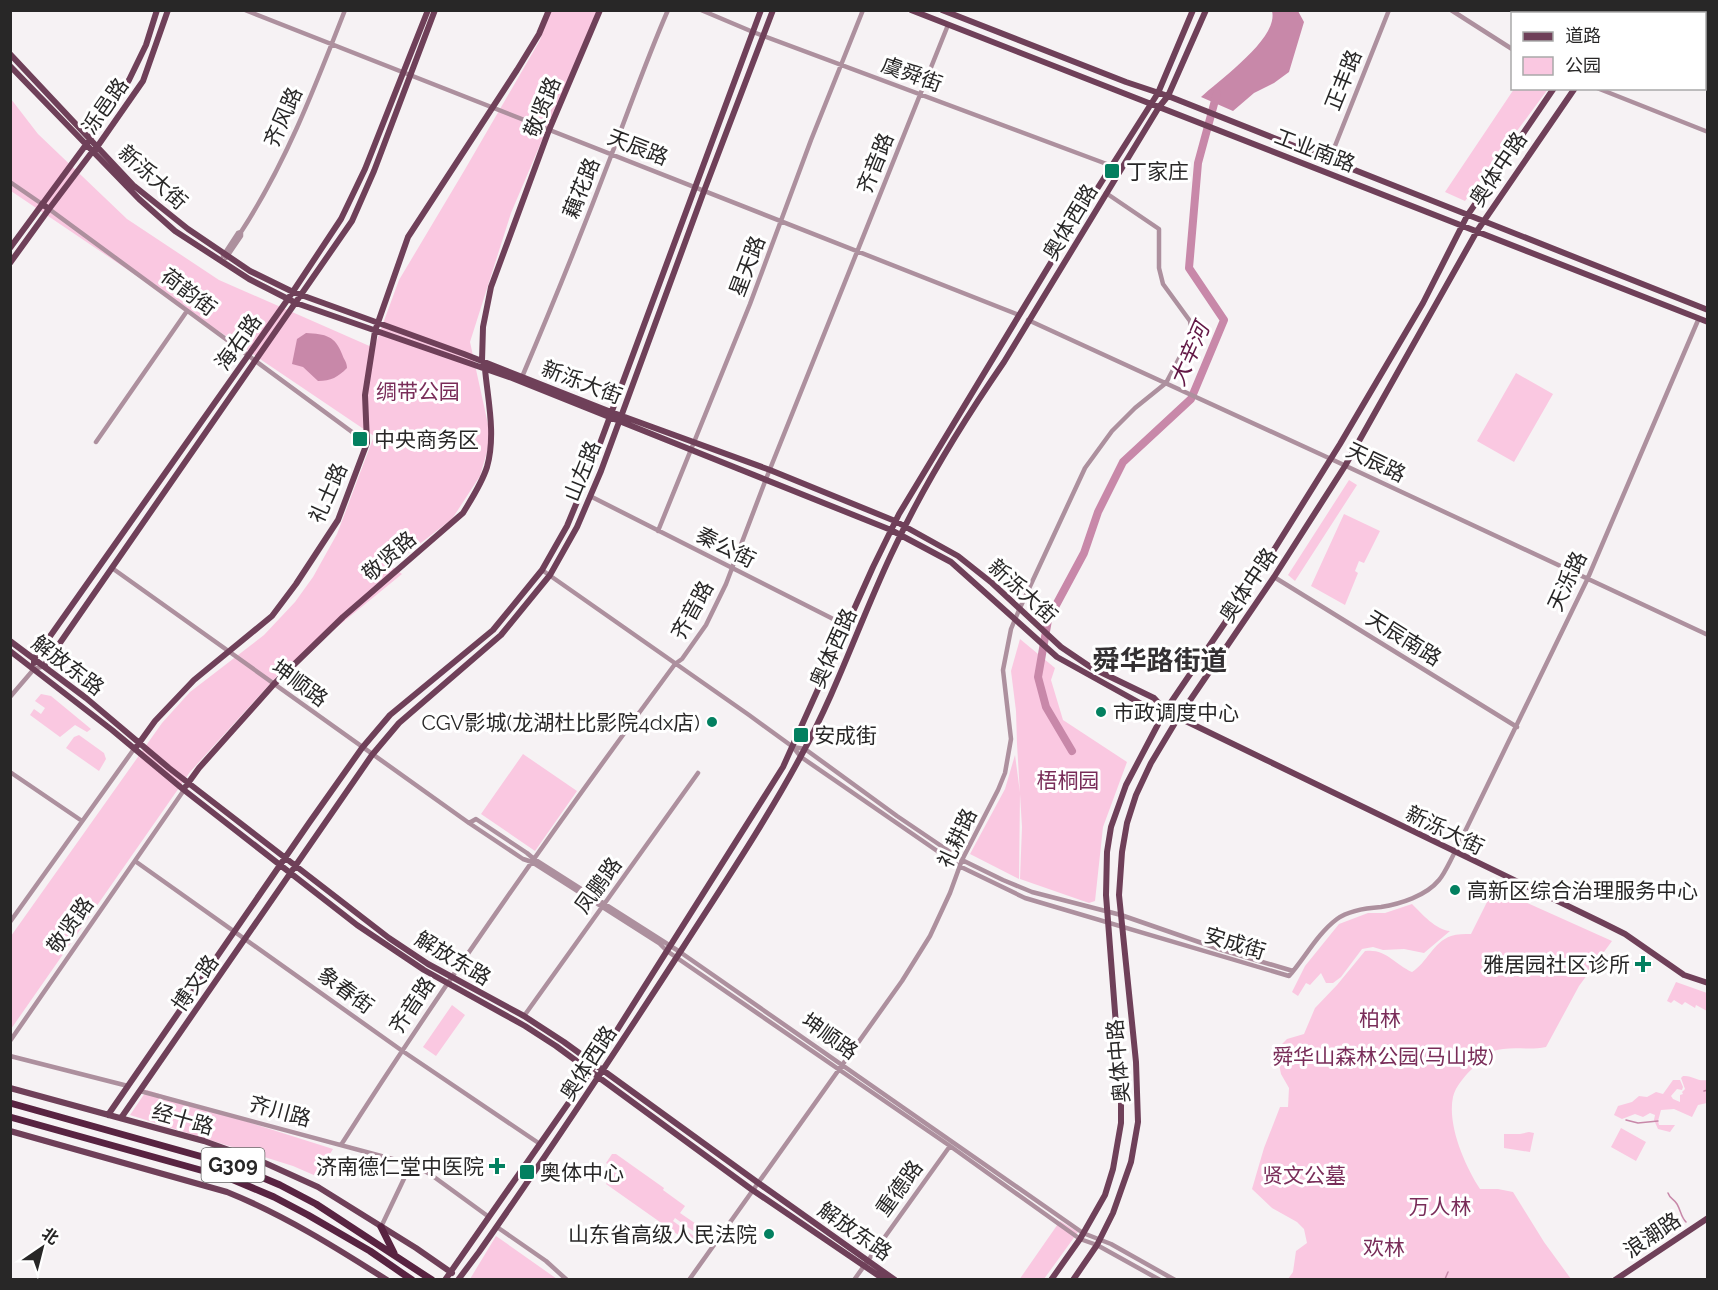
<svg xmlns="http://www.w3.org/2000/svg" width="1718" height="1290" font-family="Raleway,'Noto Sans SC',sans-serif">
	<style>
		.green { fill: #fac8e1 }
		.water { fill: #c888a9 }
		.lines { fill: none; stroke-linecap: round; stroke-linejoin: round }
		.stream { stroke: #c888a9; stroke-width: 1.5 }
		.river { stroke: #c888a9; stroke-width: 8 }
		.minor { stroke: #ad909e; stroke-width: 4.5 }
		.major { stroke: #6f4059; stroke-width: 6 }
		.highway { stroke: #582341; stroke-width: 7 }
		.poi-dot { fill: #038060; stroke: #fff; stroke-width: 2 }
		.labels { text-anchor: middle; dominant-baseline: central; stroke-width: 6; stroke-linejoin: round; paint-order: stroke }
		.shield { fill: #fff; stroke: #686868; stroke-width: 1.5 }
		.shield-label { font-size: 20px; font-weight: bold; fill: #282727 }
		.street-label { font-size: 21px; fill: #282727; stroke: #fff }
		.poi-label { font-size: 21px; fill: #282727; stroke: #fff; text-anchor: start }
		.park-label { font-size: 21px; fill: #792d59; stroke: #fff }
		.water-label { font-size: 22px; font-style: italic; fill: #621745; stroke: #fff }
		.district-label { font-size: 27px; font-weight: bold; fill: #333032; stroke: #fff }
	</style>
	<rect width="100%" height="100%" fill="#f6f2f4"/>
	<!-- green -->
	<path class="green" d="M 550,11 L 597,11 L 511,213 L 470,342 L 491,438 L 480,476 L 452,519 L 391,566 L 402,574 L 277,676 L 190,772 L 11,1029 L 11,936 L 162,723 L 190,692 L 264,635 L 295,602 L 313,577 L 337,534 L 374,436 L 11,191 L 11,99 L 38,134 L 127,219 L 219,280 L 374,348 L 399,280 L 464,171 L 540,40 Z
		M 1514,89 L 1548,89 L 1465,201 L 1445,192 Z
		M 1516,373 L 1553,394 L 1514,462 L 1477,441 Z
		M 1349,480 L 1357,485 L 1295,581 L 1288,575 Z
		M 1344,514 L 1380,531 L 1364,563 L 1359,561 L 1355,571 L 1358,573 L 1345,605 L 1311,586 Z
		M 1020,639 L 1055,668 L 1051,680 L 1063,720 L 1127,762 L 1103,827 L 1095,901 L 1089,903 L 1020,879 L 1022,827 L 1017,744 L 1016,711 L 1011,671 Z
		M 41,694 L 51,696 L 91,729 L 87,732 L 75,725 L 60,737 L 30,715 L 34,709 L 41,714 L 45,708 L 35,701 Z
		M 79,735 L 104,753 L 106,759 L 99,771 L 66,748 L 74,737 Z
		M 523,754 L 577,791 L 535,851 L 481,814 Z
		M 1015,755 L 1020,793 L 1019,879 L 970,854 L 1005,789 Z
		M 1494,888 L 1612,941 L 1579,986 L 1546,1047 C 1528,1051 1509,1045 1491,1052 C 1485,1054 1479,1062 1474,1067 C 1466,1074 1455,1087 1453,1097 C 1447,1125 1465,1166 1480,1189 L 1498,1189 L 1513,1192 L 1544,1242 L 1571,1279 L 1288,1279 L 1293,1272 L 1296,1251 L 1307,1243 L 1304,1229 L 1297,1222 L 1272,1208 L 1252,1189 L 1264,1148 L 1280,1107 L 1288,1107 L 1289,1088 L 1281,1074 L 1276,1050 L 1287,1039 L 1304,1034 L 1315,1008 L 1337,985 L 1365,951 C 1385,948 1395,964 1412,972 C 1427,963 1433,942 1451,936 C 1457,934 1465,934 1471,934 Z
		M 1412,904 C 1422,914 1436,930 1450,931 L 1424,953 L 1404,949 L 1383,950 L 1373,947 L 1362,949 L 1341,977 L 1333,983 L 1326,983 L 1321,973 L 1310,985 L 1306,983 L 1298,996 L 1292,992 L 1305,966 L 1339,924 L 1368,913 L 1385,913 Z
		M 1676,982 L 1707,993 L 1707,1011 L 1696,1005 L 1695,1008 L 1685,1002 L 1682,1005 L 1674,1000 L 1671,1003 L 1667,1001 Z
		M 452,1005 L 465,1015 L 436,1056 L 423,1047 Z
		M 1683,1076 C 1693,1075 1697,1082 1707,1080 L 1707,1103 L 1698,1105 L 1692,1117 L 1674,1109 L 1661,1110 L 1658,1121 L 1659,1125 L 1675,1125 L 1670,1132 L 1658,1129 L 1654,1120 L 1655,1115 L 1650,1113 L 1643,1117 L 1635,1114 L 1622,1119 L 1614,1115 L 1618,1106 L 1632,1102 L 1639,1096 L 1647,1097 L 1656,1092 L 1663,1094 L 1673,1080 L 1680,1080 L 1683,1087 L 1682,1090 L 1677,1089 L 1671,1096 L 1673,1099 L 1680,1102 L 1680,1095 L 1683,1094 L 1682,1092 L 1685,1089 L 1681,1078 Z
		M 147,1090 L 333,1149 L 316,1176 L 293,1166 L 130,1115 Z
		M 1621,1128 L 1646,1142 L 1636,1161 L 1611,1147 Z
		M 1529,1132 L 1534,1133 L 1530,1152 L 1504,1148 L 1504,1134 L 1520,1134 Z
		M 612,1154 L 616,1154 L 664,1188 L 663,1190 L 685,1206 L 680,1213 L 705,1230 L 700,1236 L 675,1218 L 673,1221 L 698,1239 L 694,1246 L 606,1184 L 616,1170 L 606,1163 Z
		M 1060,1221 L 1078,1232 L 1044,1279 L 1019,1280 Z
		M 496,1236 L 557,1279 L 470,1279 Z"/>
	<!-- water -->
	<path class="water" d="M 1272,11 L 1298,11 L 1304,22 L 1289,72 L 1274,83 L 1254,93 L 1233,111 L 1201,97 C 1220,79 1279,38 1272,11 Z
		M 306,333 C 326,334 335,336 342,354 C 344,360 347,362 347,368 C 338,377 331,381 318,381 L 303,367 L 292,364 L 297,339 Z"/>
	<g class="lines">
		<!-- stream -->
		<path class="stream" d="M 1704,1091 L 1708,1090
			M 1626,1120 L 1638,1123 L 1658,1121
			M 1668,1193 C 1670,1199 1674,1199 1677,1204 C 1681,1211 1681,1217 1686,1222
			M 1445,1279 L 1448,1272"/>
		<!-- river -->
		<path class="river" d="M 1072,751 L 1046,707 L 1038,677 L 1048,620 L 1084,553 L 1098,512 L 1123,462 L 1191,399 L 1224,320 L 1189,268 L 1198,163 L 1217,93"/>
		<!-- minor -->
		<path class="minor" d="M 245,10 L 1019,315
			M 701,10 L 753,32 L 1112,166
			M 1451,10 L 1512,49
			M 1597,88 L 1708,132
			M 1329,161 L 1389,10
			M 10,182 L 42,204
			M 49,209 L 367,443
			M 223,256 L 238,233 L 241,232 C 286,163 315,87 345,10
			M 226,258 L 241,236 L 241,232
			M 1028,320 L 1331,459 L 1708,635
			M 522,377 C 553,304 583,230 611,156 C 630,107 647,58 668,10
			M 96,442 L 187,311
			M 590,496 L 847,626
			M 658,531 L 750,304 L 811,140 L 863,10
			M 112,568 L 469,823 L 523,859 L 532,862 L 659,943 L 667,951 L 950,1146 L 1080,1239 L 1097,1245 L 1160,1280
			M 542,570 L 749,715 L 793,747 L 801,757 L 959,866 L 1025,898 L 1289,976 C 1305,958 1317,934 1337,919 C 1348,911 1367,908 1381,907 C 1400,904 1426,896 1439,880 C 1445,873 1450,861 1455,852 L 1587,580 L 1699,318
			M 1274,577 L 1517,727
			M 10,697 L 34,669 L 44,666
			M 793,747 L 805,749 L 897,816 L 962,860 L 1003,880 L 1032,892 L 1121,915 L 1222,950 L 1293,971
			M 10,772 L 82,821
			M 469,823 L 476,819 L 527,853 L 534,859 L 680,952 L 1083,1233 L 1111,1244 L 1175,1280
			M 135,861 L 401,1050 L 540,1144
			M 10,922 L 134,749
			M 524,1016 L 698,773
			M 10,1041 L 184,790
			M 10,1056 L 128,1086
			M 140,1091 L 411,1164 L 430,1174 L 489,1217
			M 341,1145 C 446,980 559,821 675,664 L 682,659 L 706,625 L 726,584 L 766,479 L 948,25
			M 381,1227 L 411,1164
			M 497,1227 L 546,1261 L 567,1280
			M 689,1280 L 902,981 L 930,936 L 950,893 L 962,860 L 998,790 L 1005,773 L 1011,739 L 1003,670 L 1011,629 L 1019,610 L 1085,468 L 1112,431 L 1135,408 L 1166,383 L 1192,334 L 1190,321 L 1163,284 L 1159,268 L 1159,229 L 1106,193
			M 854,1280 L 950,1146"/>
		<!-- major -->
		<path class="major" d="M 911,10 L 1708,322
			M 942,10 L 1126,82 L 1168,96 L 1708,310
			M 1610,14 L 1613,10
			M 1629,14 L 1631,10
			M 10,54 L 133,185 L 188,229 L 250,271 L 293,292 L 464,354 L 611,412 L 770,470 L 895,521 L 958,556 L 992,583 L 1061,647 L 1092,668 L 1154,698 L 1165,710
			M 10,66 L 139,199 L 175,231 L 249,279 L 296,303 L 512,378 L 891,530 L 951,562 L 1057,657 L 1147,707 L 1165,711 L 1603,923 L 1625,934 L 1684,975 L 1708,983
			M 42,204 L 49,209 L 92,152 L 97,147 L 143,81 L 168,10
			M 10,248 L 85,146 L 129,80 L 146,45 L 157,10
			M 10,263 L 49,209
			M 10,641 L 86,698 L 169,768 L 389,938 L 428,964 L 524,1016 L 564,1042 L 757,1182 L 895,1280
			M 10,651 L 112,730 L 184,790 L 357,925 L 424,970 L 525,1026 L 556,1046 L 751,1189 L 885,1280
			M 34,663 L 34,659 L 288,299 L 341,219 L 365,169 L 428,10
			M 44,666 L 352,221 L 374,171 L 435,10
			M 137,746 L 155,721 L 194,680 L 272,616 L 296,584 L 338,520 L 367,443 L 365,395 L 375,331 L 408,237 L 517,70 L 539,34 L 549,10
			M 186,786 L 199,768 L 274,684 L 343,617 L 463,513 C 472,498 482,483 487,467 C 496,435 488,401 485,369 L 482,361 L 483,327 L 491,287 L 549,130 L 600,10
			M 10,1088 L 204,1141 L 265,1163 L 318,1187 L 416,1248 L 452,1273
			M 108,1115 L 309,823 L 362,748 L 390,715 L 493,630 L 542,570 L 567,526 L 589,473 L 761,10
			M 121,1118 L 372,755 L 399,723 L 501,635 L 550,575 L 577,527 L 601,471 L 704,191 L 773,10
			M 10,1131 L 227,1192 C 284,1215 335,1247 387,1280
			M 445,1280 L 595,1065 L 783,767 L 873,567 L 899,514 L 1064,241 L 1158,93 L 1193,10
			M 458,1280 L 479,1252 C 549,1152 616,1051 682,949 C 723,885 766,821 802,754 C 837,690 860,621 891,555 C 922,488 962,423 1004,362 L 1159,107 L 1168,96 L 1206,10
			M 1051,1280 L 1080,1239 L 1105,1195 L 1113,1169 L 1121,1123 L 1121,1090 L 1106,895 L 1107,852 L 1111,827 L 1126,785 L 1165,711 L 1267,561 L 1340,444 L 1423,303 L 1467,216 L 1554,88
			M 1073,1280 L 1097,1245 L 1113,1213 L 1131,1162 L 1138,1122 L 1136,1062 L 1119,895 L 1122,852 L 1127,823 L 1136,795 L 1151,763 L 1178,718 L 1274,577 L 1345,466 L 1477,231 L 1575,88
			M 1615,1280 L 1708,1218"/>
		<!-- highway -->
		<path class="highway" d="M 10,1103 L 235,1166 L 280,1185 L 316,1204 L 432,1280
			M 10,1117 L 229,1178 L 274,1197 L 308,1215 L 370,1251 L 412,1280
			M 381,1227 L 394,1253"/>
	</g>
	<!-- markers -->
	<g class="poi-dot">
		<rect x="1104" y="163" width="16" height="16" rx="3"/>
		<rect x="352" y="431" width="16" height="16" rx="3"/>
		<circle cx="1101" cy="712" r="6"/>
		<circle cx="712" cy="722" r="6"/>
		<rect x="793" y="727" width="16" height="16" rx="3"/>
		<circle cx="1455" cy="890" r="6"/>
		<path d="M1640 955h6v6h6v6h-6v6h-6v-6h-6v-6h6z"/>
		<path d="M494 1157h6v6h6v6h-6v6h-6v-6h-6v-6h6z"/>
		<rect x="519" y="1164" width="16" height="16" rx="3"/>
		<circle cx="769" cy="1234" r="6"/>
	</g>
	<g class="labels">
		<!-- shield labels -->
		<rect class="shield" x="201.5" y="1148" width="63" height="34" rx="4.5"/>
		<g class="shield-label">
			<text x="233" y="1165">G309</text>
		</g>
		<!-- street labels -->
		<g class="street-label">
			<text transform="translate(912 74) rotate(20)">虞舜街</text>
			<text transform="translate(1343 80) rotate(-68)">正丰路</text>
			<text transform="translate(105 106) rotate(-55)">泺邑路</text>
			<text transform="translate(542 107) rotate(-68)">敬贤路</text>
			<text transform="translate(283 117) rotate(-66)">齐风路</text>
			<text transform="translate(638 147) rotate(21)">天辰路</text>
			<text transform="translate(1315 150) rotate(21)">工业南路</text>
			<text transform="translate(875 163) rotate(-68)">齐音路</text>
			<text transform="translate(1498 169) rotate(-56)">奥体中路</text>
			<text transform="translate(153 177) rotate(42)">新泺大街</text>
			<text transform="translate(581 188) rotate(-68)">藕花路</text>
			<text transform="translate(1070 222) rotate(-59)">奥体西路</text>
			<text transform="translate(747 266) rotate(-69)">星天路</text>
			<text transform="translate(189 292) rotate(37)">荷韵街</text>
			<text transform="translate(238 342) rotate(-55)">海右路</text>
			<text transform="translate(582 382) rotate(21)">新泺大街</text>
			<text transform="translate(1376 462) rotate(26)">天辰路</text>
			<text transform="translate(582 471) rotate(-68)">山左路</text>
			<text transform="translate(328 493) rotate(-66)">礼士路</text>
			<text transform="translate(726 547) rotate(27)">秦公街</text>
			<text transform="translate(389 556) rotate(-41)">敬贤路</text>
			<text transform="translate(1567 581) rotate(-65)">天泺路</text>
			<text transform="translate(1248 585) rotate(-56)">奥体中路</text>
			<text transform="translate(1023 591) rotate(42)">新泺大街</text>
			<text transform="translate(692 610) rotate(-61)">齐音路</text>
			<text transform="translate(1404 638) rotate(32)">天辰南路</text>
			<text transform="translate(833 648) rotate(-66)">奥体西路</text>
			<text transform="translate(68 665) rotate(37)">解放东路</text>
			<text transform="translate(300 683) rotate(36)">坤顺路</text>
			<text transform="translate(1445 830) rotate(26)">新泺大街</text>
			<text transform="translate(957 838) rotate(-65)">礼耕路</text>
			<text transform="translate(598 885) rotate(-54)">凤鹏路</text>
			<text transform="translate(70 925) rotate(-55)">敬贤路</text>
			<text transform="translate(1235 943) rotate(17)">安成街</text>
			<text transform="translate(453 958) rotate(31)">解放东路</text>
			<text transform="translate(195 983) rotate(-55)">博文路</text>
			<text transform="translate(346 990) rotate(36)">象春街</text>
			<text transform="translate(412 1005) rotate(-56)">齐音路</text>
			<text transform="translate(830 1036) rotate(35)">坤顺路</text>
			<text transform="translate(1118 1061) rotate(-95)">奥体中路</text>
			<text transform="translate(588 1063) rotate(-57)">奥体西路</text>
			<text transform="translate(280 1111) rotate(15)">齐川路</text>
			<text transform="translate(183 1119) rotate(16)">经十路</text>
			<text transform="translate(899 1188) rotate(-54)">重德路</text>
			<text transform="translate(855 1231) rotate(35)">解放东路</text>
			<text transform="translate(1652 1235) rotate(-34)">浪潮路</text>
		</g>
		<!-- poi labels -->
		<g class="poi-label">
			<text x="1126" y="171">丁家庄</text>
			<text x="374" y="439">中央商务区</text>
			<text x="1113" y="712">市政调度中心</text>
			<text x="700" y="722" text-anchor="end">CGV影城(龙湖杜比影院4dx店)</text>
			<text x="814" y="735">安成街</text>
			<text x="1467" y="890">高新区综合治理服务中心</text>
			<text x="1630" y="964" text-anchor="end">雅居园社区诊所</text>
			<text x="484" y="1166" text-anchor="end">济南德仁堂中医院</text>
			<text x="540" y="1172">奥体中心</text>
			<text x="757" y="1234" text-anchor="end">山东省高级人民法院</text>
		</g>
		<!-- park labels -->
		<g class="park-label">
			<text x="418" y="391">绸带公园</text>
			<text x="1068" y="780">梧桐园</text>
			<text x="1380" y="1018">柏林</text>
			<text x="1383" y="1056">舜华山森林公园(马山坡)</text>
			<text x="1304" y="1175">贤文公墓</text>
			<text x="1440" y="1206">万人林</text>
			<text x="1384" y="1247">欢林</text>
		</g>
		<!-- water labels -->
		<g class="water-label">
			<text transform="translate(1189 354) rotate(-66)">大辛河</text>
		</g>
		<!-- district labels -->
		<g class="district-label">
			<text x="1160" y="660">舜华路街道</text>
		</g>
	</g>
	<!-- border -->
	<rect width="1718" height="1290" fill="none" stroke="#282727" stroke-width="24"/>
	<!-- legend -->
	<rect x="1511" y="12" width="195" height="78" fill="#ffffff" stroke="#a9a9a9" stroke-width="1.5"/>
	<rect x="1523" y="32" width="30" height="9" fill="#6f4059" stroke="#a9a9a9" stroke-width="1.5"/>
	<text x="1565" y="42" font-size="18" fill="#282727">道路</text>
	<rect x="1523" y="57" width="30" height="18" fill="#fac8e1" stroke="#a9a9a9" stroke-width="1.5"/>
	<text x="1565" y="72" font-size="18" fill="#282727">公园</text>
	<!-- north arrow -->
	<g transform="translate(42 1248) rotate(35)" stroke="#ffffff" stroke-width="4.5" paint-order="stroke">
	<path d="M0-4.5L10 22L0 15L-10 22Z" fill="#282727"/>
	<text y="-9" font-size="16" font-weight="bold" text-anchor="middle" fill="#282727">北</text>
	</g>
</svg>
